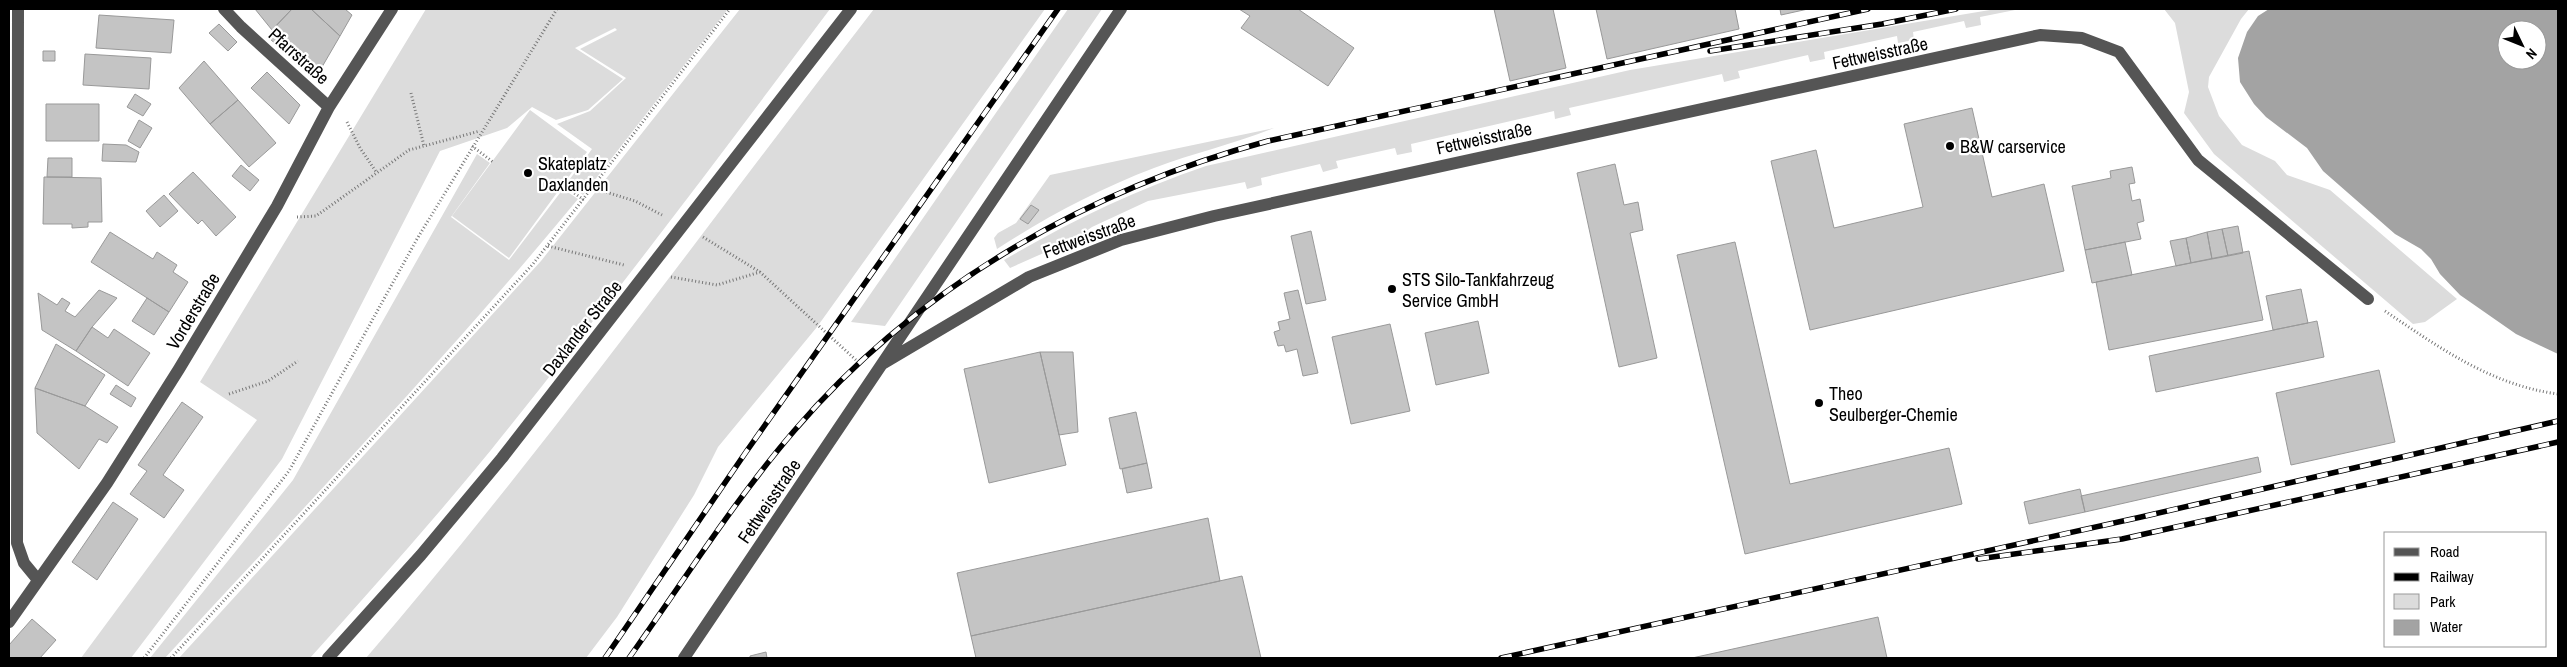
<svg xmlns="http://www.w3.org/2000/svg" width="2567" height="667" font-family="'Archivo Narrow',sans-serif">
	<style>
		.green { fill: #dcdcdc }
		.water { fill: #a3a3a3; fill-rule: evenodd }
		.building { fill: #c4c4c4; stroke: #999 }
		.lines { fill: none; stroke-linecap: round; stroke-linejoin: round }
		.path { stroke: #777; stroke-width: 3; stroke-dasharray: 1 2.5; stroke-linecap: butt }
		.minor { stroke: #555; stroke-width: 12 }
		.rail-casing { stroke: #000; stroke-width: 5.5 }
		.rail { stroke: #fff; stroke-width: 4; stroke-dasharray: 11; stroke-linecap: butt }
		.poi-dot { fill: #000; stroke: #fff; stroke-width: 2 }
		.labels { text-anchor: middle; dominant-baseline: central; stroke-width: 4.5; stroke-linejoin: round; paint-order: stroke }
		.street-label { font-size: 18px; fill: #000; stroke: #fff }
		.poi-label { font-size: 18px; fill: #000; stroke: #fff; text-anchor: start }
	</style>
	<rect width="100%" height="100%" fill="#fff"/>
	<!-- green -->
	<path class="green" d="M 426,9 L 728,9 L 583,195 L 567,183 L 592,149 L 557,124 L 590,111 L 626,78 L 580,49 L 617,30 L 615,28 L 575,48 L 623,79 L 588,110 L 556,120 L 532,107 L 507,128 L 440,151 L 282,459 L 131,658 L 81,658 L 257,420 L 200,382 Z
		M 740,9 L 830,9 C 719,157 607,306 491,450 C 433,521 371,590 310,658 L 179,658 L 541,261 Z
		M 874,9 L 1045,9 L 817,327 L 718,447 L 694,495 L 617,617 L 586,658 L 366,658 C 545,450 706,226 874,9 Z
		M 1068,9 L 1102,9 L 885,326 L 851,322 Z
		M 1996,9 L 2020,9 L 1980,17 L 1981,25 L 1966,28 L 1964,21 L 1913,32 L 1914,40 L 1898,43 L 1897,36 L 1824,52 L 1825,59 L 1810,62 L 1808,55 L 1738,71 L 1740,78 L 1724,82 L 1722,74 L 1569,108 L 1571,115 L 1555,119 L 1554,111 L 1411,144 L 1412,152 L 1397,155 L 1395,148 L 1336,161 L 1338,168 L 1323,172 L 1320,164 L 1261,178 L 1262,185 L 1247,189 L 1245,182 L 1148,201 L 1092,227 L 1075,239 L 1010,268 L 1004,260 C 1069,222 1135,190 1206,166 L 1630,70 Z
		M 2164,9 L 2249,9 L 2241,19 L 2209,77 L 2208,87 L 2219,116 L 2242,145 L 2275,161 L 2287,175 L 2330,190 L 2457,299 L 2425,322 L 2413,324 L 2214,154 L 2184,113 L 2189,92 L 2175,23 Z
		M 530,110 L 587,152 L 509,258 L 452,216 Z
		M 1274,128 C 1235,144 1193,153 1154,168 C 1099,189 1046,217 997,249 L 994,238 L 998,233 L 1016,223 L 1050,175 Z
		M 477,154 L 490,163 L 451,217 L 509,260 L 563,189 L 578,199 C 447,358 304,507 165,658 L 150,658 L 293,480 Z"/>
	<!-- water -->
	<path class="water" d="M 2269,9 L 2558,9 L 2558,354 L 2516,334 L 2460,295 L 2440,274 L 2431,259 L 2421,249 L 2395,234 L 2323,171 L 2307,148 L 2266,117 L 2254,104 L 2240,82 L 2238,58 L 2247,32 L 2258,16 ZM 2507,30 L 2537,30 L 2537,60 L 2507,60 Z"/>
	<!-- building -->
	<path class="building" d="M 255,9 L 292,9 L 272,30 Z
		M 292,9 L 311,9 L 340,36 L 315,79 L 270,39 L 275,33 L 272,30 Z
		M 311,9 L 345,9 L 352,15 L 340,36 Z
		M 1239,9 L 1298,9 L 1354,48 L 1328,86 L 1241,28 L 1250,16 Z
		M 1494,9 L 1553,9 L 1566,68 L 1510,81 Z
		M 1596,9 L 1735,9 L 1739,29 L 1607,59 Z
		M 1780,9 L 1808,9 L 1781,15 Z
		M 99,15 L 174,20 L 171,53 L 96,48 Z
		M 219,24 L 237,42 L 228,51 L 209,33 Z
		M 43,51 L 55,51 L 55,61 L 43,61 Z
		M 85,54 L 151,58 L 149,89 L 83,85 Z
		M 204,61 L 238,100 L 210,124 L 179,88 Z
		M 267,72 L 300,105 L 289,124 L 251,88 Z
		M 135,94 L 151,104 L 143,116 L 127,107 Z
		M 238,100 L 276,143 L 249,167 L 210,124 Z
		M 46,104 L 99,104 L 99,141 L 46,141 Z
		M 1972,108 L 1992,197 L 2044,184 L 2064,271 L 1810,330 L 1771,161 L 1816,150 L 1834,228 L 1923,207 L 1904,124 Z
		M 139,120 L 152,128 L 140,148 L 128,141 Z
		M 103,144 L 126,145 L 139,152 L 136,162 L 102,161 Z
		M 48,158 L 72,158 L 72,177 L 47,177 Z
		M 1615,164 L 1624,205 L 1638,202 L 1643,230 L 1630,233 L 1657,358 L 1619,367 L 1577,173 Z
		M 241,165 L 259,180 L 250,191 L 232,176 Z
		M 2132,167 L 2135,183 L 2129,184 L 2132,201 L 2140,199 L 2144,221 L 2137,223 L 2141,239 L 2085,250 L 2072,186 L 2111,178 L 2110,171 Z
		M 193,172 L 236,217 L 216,236 L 202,220 L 198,224 L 169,194 Z
		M 44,177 L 101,178 L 102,222 L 88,222 L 88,227 L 72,228 L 72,224 L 43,224 Z
		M 164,195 L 178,211 L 160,227 L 146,211 Z
		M 1031,205 L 1039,210 L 1028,224 L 1020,219 Z
		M 2238,226 L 2243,253 L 2228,256 L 2222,229 Z
		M 2222,229 L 2228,256 L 2212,259 L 2207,232 Z
		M 1311,231 L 1326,300 L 1306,304 L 1291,236 Z
		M 110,232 L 153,259 L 157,252 L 177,265 L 173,272 L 188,282 L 169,312 L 91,262 Z
		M 2207,232 L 2212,259 L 2191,263 L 2186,238 Z
		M 2186,238 L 2191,263 L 2176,266 L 2170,241 Z
		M 1735,242 L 1790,484 L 1949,448 L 1962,504 L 1745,554 L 1677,255 Z
		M 2125,242 L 2132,275 L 2092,283 L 2085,250 Z
		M 2249,251 L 2263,320 L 2109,350 L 2096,282 Z
		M 2301,289 L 2308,323 L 2273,330 L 2266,296 Z
		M 99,290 L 117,298 L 92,327 L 76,351 L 42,330 L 38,293 L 57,305 L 62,298 L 70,303 L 65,311 L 75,317 Z
		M 1298,290 L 1318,373 L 1303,376 L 1297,349 L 1286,352 L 1284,345 L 1278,346 L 1274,332 L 1280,330 L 1278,322 L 1290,319 L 1284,293 Z
		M 147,298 L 169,312 L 154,335 L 132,321 Z
		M 1478,321 L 1489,373 L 1436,385 L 1425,333 Z
		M 2317,321 L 2324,357 L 2156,392 L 2149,356 Z
		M 1390,324 L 1410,411 L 1351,424 L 1332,337 Z
		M 92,327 L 108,338 L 114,329 L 150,353 L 128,386 L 76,351 Z
		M 56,344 L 105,375 L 85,406 L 35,388 Z
		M 1040,352 L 1066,465 L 989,483 L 964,369 Z
		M 1040,352 L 1073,352 L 1078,432 L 1059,435 Z
		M 2379,370 L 2395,442 L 2291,465 L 2276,393 Z
		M 116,385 L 136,398 L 131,407 L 110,394 Z
		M 35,388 L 85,406 L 118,427 L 107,443 L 99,439 L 79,469 L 37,433 Z
		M 182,402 L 203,417 L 163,475 L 184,490 L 164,518 L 130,494 L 147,471 L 138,465 Z
		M 1136,412 L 1147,463 L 1120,469 L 1109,418 Z
		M 2258,457 L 2261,472 L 2085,512 L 2081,496 Z
		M 1147,463 L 1152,488 L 1127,493 L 1122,469 Z
		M 2080,489 L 2085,512 L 2029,524 L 2024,502 Z
		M 113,502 L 138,519 L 97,580 L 72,562 Z
		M 1208,518 L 1220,581 L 971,636 L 957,573 Z
		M 1242,576 L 1261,658 L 976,658 L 971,636 Z
		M 1878,617 L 1887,658 L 1692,658 Z
		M 32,619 L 56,640 L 40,658 L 9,658 L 9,645 Z
		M 766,652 L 767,658 L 750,658 L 750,656 Z"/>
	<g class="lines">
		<!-- path -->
		<path class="path" d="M 411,93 L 424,146
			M 347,122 L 360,148 L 377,173
			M 472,146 L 493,162
			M 563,185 L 584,200
			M 593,188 L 635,201 L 662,215
			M 297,217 L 316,216 L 409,150 L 480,131
			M 703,237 L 760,272 L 857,361
			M 548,246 L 624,265
			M 671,277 L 717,285 L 760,272
			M 2385,311 C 2440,348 2491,385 2558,394
			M 229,394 L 268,381 L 298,361
			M 144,658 L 289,471 L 417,239 L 557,9
			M 171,658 L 533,264 L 730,9"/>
		<!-- minor -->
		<path class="minor" d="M 18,9 L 17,543 L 24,563 L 38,580
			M 224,9 L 241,27 L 329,107
			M 882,364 L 1029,277 L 1121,240 L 1214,216 L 2040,35 L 2082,38 L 2119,52 L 2198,160 L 2368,299
			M 9,622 L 107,483 L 179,369 L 277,206 L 329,107 L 392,9
			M 328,658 L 421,555 L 502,458 L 851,9
			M 684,658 L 1121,9"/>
		<!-- rail casing -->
		<g class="rail-casing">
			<path id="rail" d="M 1710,51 L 1882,24 L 1956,9
				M 1978,559 L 2122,539 L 2558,442
				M 605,658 L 746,452 L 1058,9
				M 629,658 C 683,582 733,502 794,431 C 917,287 1087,190 1268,141 L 1868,9
				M 1501,658 L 2141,517 L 2558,421"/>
		</g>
		<!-- rail -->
		<use href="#rail" class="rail"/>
	</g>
	<!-- markers -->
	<g class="poi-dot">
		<circle cx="1950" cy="146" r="5"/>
		<circle cx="528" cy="173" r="5"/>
		<circle cx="1392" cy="289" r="5"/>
		<circle cx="1819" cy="403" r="5"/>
	</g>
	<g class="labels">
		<!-- street labels -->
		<g class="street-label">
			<text transform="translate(1880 53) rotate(-12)">Fettweisstraße</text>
			<text transform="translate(299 56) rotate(42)">Pfarrstraße</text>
			<text transform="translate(1484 138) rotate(-12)">Fettweisstraße</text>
			<text transform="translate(1089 236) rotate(-20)">Fettweisstraße</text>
			<text transform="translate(193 311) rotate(-59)">Vorderstraße</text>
			<text transform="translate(582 328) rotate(-52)">Daxlander Straße</text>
			<text transform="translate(769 501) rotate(-56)">Fettweisstraße</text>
		</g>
		<!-- poi labels -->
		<g class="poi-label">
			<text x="1960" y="146">B&amp;W carservice</text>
			<text x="538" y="163">Skateplatz<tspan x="538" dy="21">Daxlanden</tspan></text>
			<text x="1402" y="279">STS Silo-Tankfahrzeug<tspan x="1402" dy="21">Service GmbH</tspan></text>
			<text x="1829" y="393">Theo<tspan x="1829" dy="21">Seulberger-Chemie</tspan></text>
		</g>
	</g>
	<!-- border -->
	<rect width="2567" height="667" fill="none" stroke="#000000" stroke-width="20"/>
	<!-- legend -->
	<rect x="2384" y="532" width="162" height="115" fill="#ffffff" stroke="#999999"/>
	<rect x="2394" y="548" width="25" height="8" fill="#555555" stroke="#999999"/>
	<text x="2430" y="557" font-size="15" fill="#000000">Road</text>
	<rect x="2394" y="573" width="25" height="8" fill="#000000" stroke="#999999"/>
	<text x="2430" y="582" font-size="15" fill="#000000">Railway</text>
	<rect x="2394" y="594" width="25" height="15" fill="#dcdcdc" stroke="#999999"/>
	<text x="2430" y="607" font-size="15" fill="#000000">Park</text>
	<rect x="2394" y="620" width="25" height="15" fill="#a3a3a3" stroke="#999999"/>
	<text x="2430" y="632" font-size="15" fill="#000000">Water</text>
	<!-- north arrow -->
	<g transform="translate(2522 45) rotate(133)"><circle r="24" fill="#ffffff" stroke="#999999"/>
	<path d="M0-4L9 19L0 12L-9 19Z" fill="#000000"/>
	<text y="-8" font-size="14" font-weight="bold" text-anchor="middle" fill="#000000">N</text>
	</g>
</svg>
